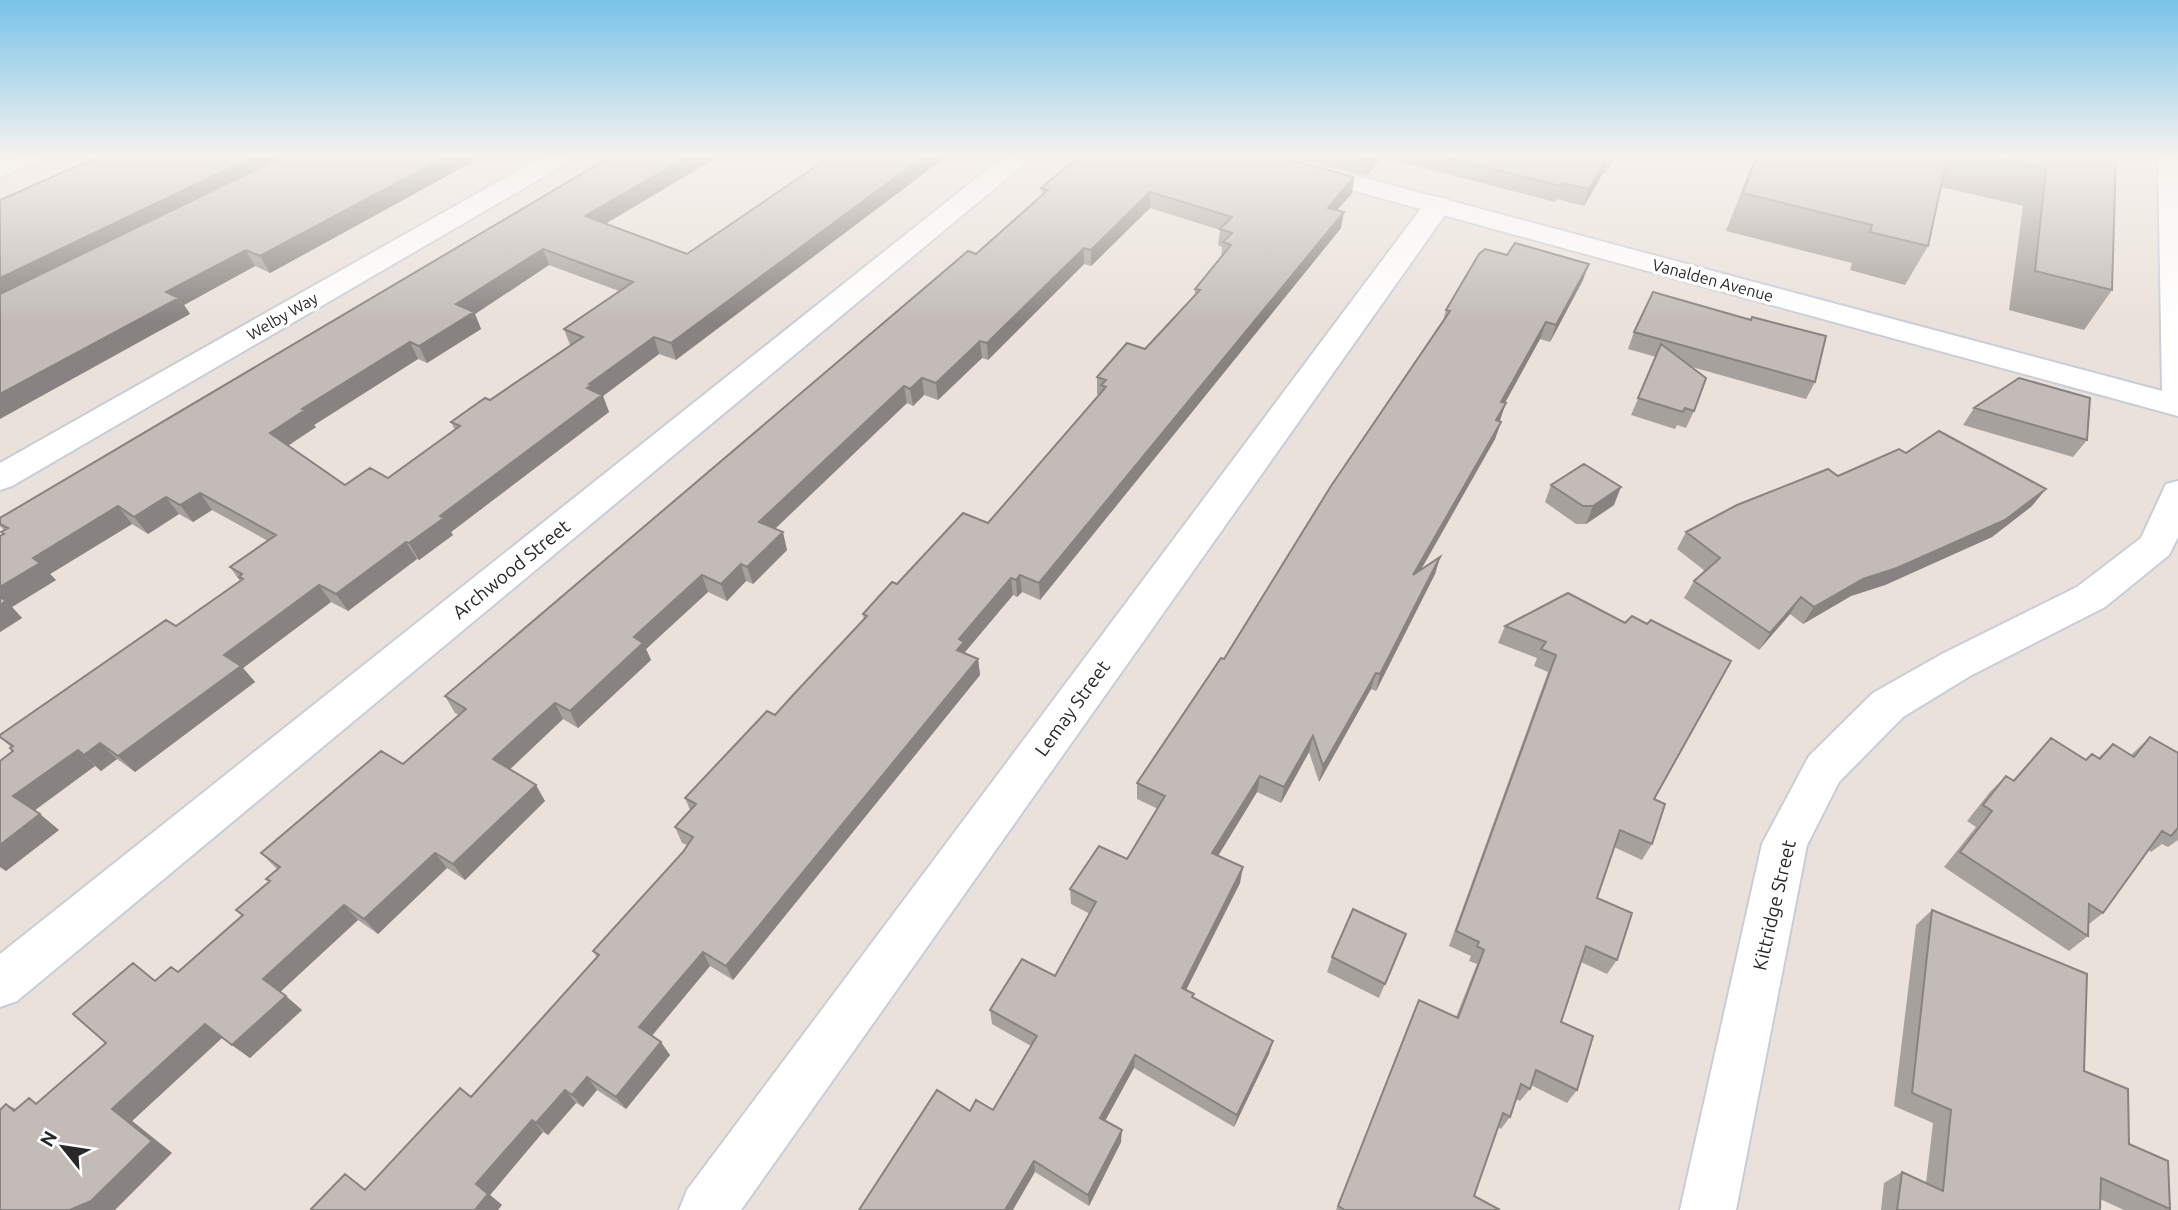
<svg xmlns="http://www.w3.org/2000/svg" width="2178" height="1210" font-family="Ubuntu,sans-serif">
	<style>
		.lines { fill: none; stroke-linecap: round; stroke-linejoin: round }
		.street-casing { stroke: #c8ced9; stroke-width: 4 }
		.secondary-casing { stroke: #c8ced9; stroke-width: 4 }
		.street { fill: #fff; fill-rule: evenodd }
		.secondary { fill: #fff; fill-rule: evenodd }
		.wall { fill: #a7a19d; fill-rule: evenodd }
		.shaded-wall { fill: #888380 }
		.building { fill: #c2bbb7; stroke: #888380; stroke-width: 2; fill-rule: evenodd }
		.labels { text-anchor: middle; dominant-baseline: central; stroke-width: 7; stroke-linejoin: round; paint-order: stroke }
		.far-street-label { font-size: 16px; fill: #282828; stroke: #fff }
		.street-label { font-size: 19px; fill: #282828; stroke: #fff }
	</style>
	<rect width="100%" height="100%" fill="#eae1da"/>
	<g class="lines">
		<!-- street casing -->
		<g class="street-casing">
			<path id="street" d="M 547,154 L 578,154 L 574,159 L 12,486 L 0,490 L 0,463 Z
				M 1007,154 L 1036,154 L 17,1001 L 0,1007 L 0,954 Z
				M 1438,197 L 1448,199 L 1452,205 L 741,1210 L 679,1210 L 687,1190 L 1428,199 Z"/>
		</g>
		<!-- secondary casing -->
		<g class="secondary-casing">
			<path id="secondary" d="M 15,154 L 49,154 L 45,159 L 0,177 L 0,160 Z
				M 1234,154 L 1275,154 L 2162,391 L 2158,154 L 2178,154 L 2178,416 L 1238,159 Z
				M 2178,481 L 2178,537 L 2169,555 L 2105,607 L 1970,676 L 1903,717 L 1839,782 L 1807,845 L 1736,1210 L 1680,1210 L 1762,844 L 1809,756 L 1873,693 L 1942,654 L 2077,587 L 2141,538 L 2166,484 Z"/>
		</g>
		<!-- street -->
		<use href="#street" class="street"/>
		<!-- secondary -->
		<use href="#secondary" class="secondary"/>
	</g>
	<!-- wall -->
	<path class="wall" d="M 487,154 L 270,273 L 255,266 L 184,305 L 190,314 L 0,200 Z
		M 615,154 L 605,224 L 687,254 L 676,360 L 659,354 L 603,396 L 609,412 L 451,532 L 453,535 L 419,560 L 417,559 L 348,611 L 331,602 L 243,668 L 255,682 L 135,772 L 117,759 L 101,771 L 95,766 L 34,811 L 59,830 L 6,871 L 0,867 L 0,761 L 13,751 L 11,747 L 0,737 L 176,626 L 240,581 L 230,567 L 268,541 L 212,510 L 193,522 L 179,514 L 148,534 L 132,524 L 50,574 L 56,580 L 12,607 L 22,618 L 0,632 L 3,534 L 1,532 L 4,530 L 0,526 L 0,518 ZM 549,265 L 619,291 L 564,329 L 570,345 L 490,400 L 451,422 L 455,430 L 388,478 L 345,485 L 288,446 L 316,427 L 314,425 L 418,359 L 427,363 L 481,329 L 475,314 Z
		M 1284,154 L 1616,154 L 1606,173 L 1603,173 L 1584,206 L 1557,199 L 1555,202 L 1382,157 L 1366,176 Z
		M 1756,154 L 2116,154 L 2112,290 L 2084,330 L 2009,310 L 2023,206 L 1941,187 L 1928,246 L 1905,285 L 1850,270 L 1852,263 L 1726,231 Z
		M 1354,177 L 1352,193 L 1337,210 L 1341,228 L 1040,600 L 1022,592 L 1017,597 L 1013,595 L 965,652 L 965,653 L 978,659 L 980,675 L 733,980 L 710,966 L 652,1036 L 670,1055 L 626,1109 L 597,1090 L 583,1107 L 576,1103 L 548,1135 L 543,1132 L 490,1195 L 502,1205 L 366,1189 L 471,1097 L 597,957 L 593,951 L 683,852 L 687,845 L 682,843 L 675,827 L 690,810 L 685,798 L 775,715 L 794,694 L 864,620 L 863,614 L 897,584 L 988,523 L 1099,395 L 1097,394 L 1097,377 L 1145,349 L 1195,296 L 1195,289 L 1221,257 L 1222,247 L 1218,245 L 1220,230 L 1150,208 L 1091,266 L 1084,264 L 988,360 L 982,358 L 938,400 L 924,395 L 913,406 L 907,403 L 775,529 L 787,550 L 753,584 L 746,581 L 727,601 L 708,592 L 646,649 L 651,660 L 578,728 L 563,719 L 509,769 L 545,801 L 465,880 L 447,868 L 378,934 L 358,920 L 280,992 L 302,1010 L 250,1058 L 222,1038 L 132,1121 L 172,1153 L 1,1109 L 6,1104 L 16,1109 L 37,1103 L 106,1043 L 155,981 L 178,972 L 242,916 L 236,910 L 269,882 L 266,879 L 277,869 L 261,853 L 403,764 L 459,715 L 455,713 L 445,696 L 976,254 L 1042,195 L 1041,188 Z
		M 1583,280 L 1550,342 L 1540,339 L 1505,403 L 1500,421 L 1501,422 L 1495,439 L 1421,570 L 1440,557 L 1435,574 L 1376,691 L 1371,689 L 1319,782 L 1309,752 L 1281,803 L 1257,792 L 1218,856 L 1240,883 L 1186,990 L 1194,994 L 1193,998 L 1273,1041 L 1269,1054 L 1234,1127 L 1134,1068 L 1105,1121 L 1121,1142 L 1089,1206 L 1035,1172 L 970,1111 L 993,1110 L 1031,1046 L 992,1024 L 990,1010 L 1055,976 L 1090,914 L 1071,904 L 1070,889 L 1127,859 L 1158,809 L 1137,799 L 1137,783 L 1224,659 L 1443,321 L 1446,310 Z
		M 1634,332 L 1815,382 L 1806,399 L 1692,367 L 1694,411 L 1686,428 L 1677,425 L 1675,429 L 1631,415 L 1656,357 L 1628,349 Z
		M 1974,408 L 2087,440 L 2073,457 L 1963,425 Z
		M 1906,453 L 2032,506 L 1992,537 L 1885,585 L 1851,596 L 1803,624 L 1790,614 L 1759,650 L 1684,598 L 1694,581 L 1705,571 L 1677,549 L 1686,532 L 1838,476 Z
		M 1551,485 L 1614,505 L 1586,524 L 1576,524 L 1545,502 Z
		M 1568,593 L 1654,799 L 1652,844 L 1642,860 L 1614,847 L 1597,898 L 1617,960 L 1607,974 L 1581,962 L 1561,1022 L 1577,1090 L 1567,1103 L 1531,1085 L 1530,1089 L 1520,1101 L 1516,1099 L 1510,1117 L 1501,1129 L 1498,1127 L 1474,1196 L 1500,1210 L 1336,1210 L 1413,1014 L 1419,1000 L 1456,1017 L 1477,964 L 1469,961 L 1471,956 L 1449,946 L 1548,672 L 1534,666 L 1537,658 L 1498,643 L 1505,626 Z
		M 2150,737 L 2178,753 L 2178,840 L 2168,847 L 2162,844 L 2151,852 L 2149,850 L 2103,913 L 2089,924 L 2088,936 L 2069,951 L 1944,867 L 1976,827 L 1967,821 L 1990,792 L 2006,776 L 2013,780 L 2051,738 L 2086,760 L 2098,758 L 2113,744 L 2131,755 Z
		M 1932,910 L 2084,1071 L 2170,1209 L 2167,1210 L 2124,1210 L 2100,1199 L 2100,1210 L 1881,1210 L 1884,1183 L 1902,1172 L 1926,1183 L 1933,1123 L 1894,1106 L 1916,925 Z
		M 1406,934 L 1379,998 L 1327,972 L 1332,957 Z"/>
	<!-- shaded-wall -->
	<path class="shaded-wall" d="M 259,154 L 300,154 L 0,301 L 0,278 Z
		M 451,154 L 487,154 L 270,273 L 260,256 Z
		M 692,154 L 723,154 L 590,233 L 585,216 Z
		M 927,154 L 950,154 L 676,360 L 671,343 Z
		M 1374,154 L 1382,154 L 1382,157 L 1366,176 L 1369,160 Z
		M 1613,154 L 1616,154 L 1606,173 L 1611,157 Z
		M 1608,157 L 1603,173 L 1584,206 L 1589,189 Z
		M 1354,177 L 1352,193 L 1325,224 L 1328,208 Z
		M 1150,192 L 1150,208 L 1091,266 L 1091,250 Z
		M 1344,212 L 1341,228 L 1040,600 L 1039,583 Z
		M 1084,248 L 1084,264 L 988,360 L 987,343 Z
		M 543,249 L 549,265 L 475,314 L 481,329 L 427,363 L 419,346 L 456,304 Z
		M 246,250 L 255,266 L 184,305 L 190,314 L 0,419 L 0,394 L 166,292 Z
		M 1589,264 L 1583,280 L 1550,342 L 1556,325 Z
		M 1546,322 L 1540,339 L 1496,419 L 1501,402 Z
		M 654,337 L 659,354 L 603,396 L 609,412 L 451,532 L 453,535 L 419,560 L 409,543 L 587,388 L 589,384 Z
		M 980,341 L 982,358 L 938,400 L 936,383 Z
		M 410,342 L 418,359 L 314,425 L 316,427 L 281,450 L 270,433 L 302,409 Z
		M 922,378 L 924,395 L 913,406 L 910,389 Z
		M 904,386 L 907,403 L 764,539 L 759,522 Z
		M 1506,403 L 1500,420 L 1491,437 L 1496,420 Z
		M 1501,422 L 1495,439 L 1408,592 L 1413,575 Z
		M 1621,487 L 1614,505 L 1586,524 L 1593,506 Z
		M 2046,489 L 2032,506 L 1992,537 L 1885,585 L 1851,596 L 1803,624 L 1814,607 L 1863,579 Z
		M 200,493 L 212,510 L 193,522 L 180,505 Z
		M 166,497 L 179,514 L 148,534 L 134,517 Z
		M 118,506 L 132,524 L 50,574 L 56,580 L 12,607 L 22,618 L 0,632 L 0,587 L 33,558 Z
		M 783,532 L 787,550 L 753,584 L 747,567 Z
		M 406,542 L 417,559 L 348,611 L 336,594 Z
		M 1440,557 L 1435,574 L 1376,691 L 1380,674 Z
		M 741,564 L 746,581 L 727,601 L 721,584 Z
		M 702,575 L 708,592 L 646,649 L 651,660 L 578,728 L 570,711 L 634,637 Z
		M 1020,575 L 1022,592 L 1017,597 L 1016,580 Z
		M 1011,578 L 1013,595 L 965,652 L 966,658 L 957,650 L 959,639 Z
		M 319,585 L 331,602 L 243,668 L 255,682 L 135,772 L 118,756 L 224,655 Z
		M 1801,597 L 1790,614 L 1759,650 L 1770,633 Z
		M 978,659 L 980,675 L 733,980 L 726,966 Z
		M 1376,673 L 1371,689 L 1319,782 L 1323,766 Z
		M 555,703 L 563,719 L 503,776 L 493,759 Z
		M 1313,736 L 1309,752 L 1281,803 L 1284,787 Z
		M 100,743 L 117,759 L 101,771 L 84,755 Z
		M 78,750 L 95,766 L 32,812 L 13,796 Z
		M 1260,776 L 1257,792 L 1210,869 L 1212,853 Z
		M 536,785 L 545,801 L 465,880 L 453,864 Z
		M 40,814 L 59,830 L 6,871 L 0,867 L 0,845 Z
		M 435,853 L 447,868 L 378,934 L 364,919 Z
		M 1243,867 L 1240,883 L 1180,1002 L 1182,988 Z
		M 344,905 L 358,920 L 279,993 L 263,979 Z
		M 703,952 L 710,966 L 648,1040 L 639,1027 Z
		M 286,996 L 302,1010 L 250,1058 L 232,1045 Z
		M 205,1024 L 223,1037 L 132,1121 L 172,1153 L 115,1210 L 70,1210 L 112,1109 Z
		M 1273,1041 L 1269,1054 L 1234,1127 L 1237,1115 Z
		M 661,1042 L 670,1055 L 626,1109 L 616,1097 Z
		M 1135,1055 L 1134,1068 L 1100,1130 L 1100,1118 Z
		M 587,1077 L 597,1090 L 583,1107 L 572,1095 Z
		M 565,1090 L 576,1103 L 548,1135 L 536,1123 Z
		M 532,1120 L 543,1132 L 490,1195 L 502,1205 L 498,1210 L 475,1210 L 476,1184 Z
		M 1122,1130 L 1121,1142 L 1089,1206 L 1088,1195 Z
		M 1034,1161 L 1035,1172 L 1013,1210 L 1005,1210 Z"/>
	<!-- building -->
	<path class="building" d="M 104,154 L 259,154 L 0,278 L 0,200 Z
		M 288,154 L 451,154 L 260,256 L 246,250 L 166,292 L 179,298 L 0,394 L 0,294 Z
		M 615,154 L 692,154 L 585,216 L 687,254 L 834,154 L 927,154 L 671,343 L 654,337 L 589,384 L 591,385 L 587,388 L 602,395 L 440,516 L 444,518 L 409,543 L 406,542 L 336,594 L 319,585 L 224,655 L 241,666 L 118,756 L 100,743 L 84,755 L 78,750 L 13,796 L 40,814 L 0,845 L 0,761 L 13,751 L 10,748 L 13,746 L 0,737 L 0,735 L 166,620 L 176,626 L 243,579 L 239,577 L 242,574 L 230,567 L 276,535 L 200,493 L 180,505 L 166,497 L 134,517 L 118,506 L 33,558 L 40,563 L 0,587 L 0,536 L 4,534 L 1,532 L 8,528 L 0,524 L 0,518 ZM 543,249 L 633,282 L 564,329 L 583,337 L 490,400 L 485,398 L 451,422 L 460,426 L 388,478 L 370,468 L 345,485 L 270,433 L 305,410 L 302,409 L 410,342 L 419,346 L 474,312 L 456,304 Z
		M 1082,154 L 1269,154 L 1354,177 L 1328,208 L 1344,212 L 1039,583 L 1020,575 L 1016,580 L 1011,578 L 959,639 L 964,642 L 957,650 L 978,659 L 726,966 L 703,952 L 639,1027 L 661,1042 L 616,1097 L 587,1077 L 572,1095 L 565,1090 L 536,1123 L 532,1120 L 476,1184 L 488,1194 L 475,1210 L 312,1210 L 311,1209 L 345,1174 L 365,1190 L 460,1088 L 471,1097 L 599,955 L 593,951 L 683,852 L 693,837 L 675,827 L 696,804 L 685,798 L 767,711 L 775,715 L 794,694 L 867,616 L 863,614 L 892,582 L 897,584 L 963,513 L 988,523 L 1106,387 L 1101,385 L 1106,380 L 1097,377 L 1127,343 L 1145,349 L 1200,290 L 1195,289 L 1231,245 L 1223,242 L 1232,233 L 1220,229 L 1232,217 L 1150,192 L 1091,250 L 1084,248 L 987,343 L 980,341 L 936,383 L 922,378 L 910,389 L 904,386 L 759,522 L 783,532 L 747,567 L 741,564 L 721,584 L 702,575 L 634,637 L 643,643 L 570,711 L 555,703 L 493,759 L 536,785 L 453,864 L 435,853 L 364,919 L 344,905 L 263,979 L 286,996 L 232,1045 L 205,1024 L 112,1109 L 152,1141 L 91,1201 L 70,1210 L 0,1210 L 0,1110 L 6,1104 L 14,1111 L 29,1098 L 36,1104 L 106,1043 L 73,1014 L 133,963 L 155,981 L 171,967 L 178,972 L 243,915 L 236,910 L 270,881 L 266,879 L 280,867 L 261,853 L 381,751 L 403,764 L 466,709 L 445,696 L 968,251 L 976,254 L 1048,190 L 1041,188 Z
		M 1346,154 L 1374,154 L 1369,160 Z
		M 1434,154 L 1613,154 L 1611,157 L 1608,157 L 1589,189 L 1562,183 L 1560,186 Z
		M 1758,154 L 1948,154 L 1928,246 L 1870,232 L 1872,225 L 1743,193 Z
		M 1979,154 L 2116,154 L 2112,290 L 2035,271 L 2046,169 Z
		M 1515,243 L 1589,264 L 1556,325 L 1546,322 L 1501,402 L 1506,403 L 1496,420 L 1501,422 L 1413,575 L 1440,557 L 1380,674 L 1376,673 L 1323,766 L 1313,736 L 1284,787 L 1260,776 L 1212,853 L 1243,867 L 1182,988 L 1194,994 L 1192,997 L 1273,1041 L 1237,1115 L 1135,1055 L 1100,1118 L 1122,1130 L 1088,1195 L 1034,1161 L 1005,1210 L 859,1210 L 937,1090 L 970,1111 L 976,1100 L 993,1110 L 1037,1036 L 990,1010 L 1022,959 L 1055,976 L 1096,902 L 1070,889 L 1099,846 L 1127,859 L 1165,796 L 1137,783 L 1221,658 L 1224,659 L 1331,486 L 1450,311 L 1446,310 L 1479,254 L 1485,249 L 1507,255 Z
		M 1653,292 L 1751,320 L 1752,317 L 1826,336 L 1815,382 L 1634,332 Z
		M 1661,344 L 1706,378 L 1694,411 L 1685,408 L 1683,412 L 1638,398 Z
		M 2019,378 L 2090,398 L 2087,440 L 1974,408 Z
		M 1939,431 L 2046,489 L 2005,520 L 1897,568 L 1863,579 L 1814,607 L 1801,597 L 1770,633 L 1694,581 L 1720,558 L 1686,532 L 1737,505 L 1828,469 L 1838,476 L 1899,449 L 1906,453 Z
		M 1584,464 L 1621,487 L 1593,506 L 1583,506 L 1551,485 Z
		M 1568,593 L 1625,623 L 1632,616 L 1647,624 L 1651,620 L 1731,661 L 1654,799 L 1665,804 L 1652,844 L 1620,830 L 1597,898 L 1632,913 L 1617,960 L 1586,946 L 1561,1022 L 1593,1036 L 1577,1090 L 1536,1070 L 1530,1089 L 1521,1084 L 1510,1117 L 1503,1113 L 1474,1196 L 1500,1210 L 1345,1210 L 1338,1206 L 1419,1000 L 1458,1018 L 1484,950 L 1477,946 L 1479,942 L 1456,931 L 1556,655 L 1541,649 L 1546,642 L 1505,626 Z
		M 0,597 L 6,601 L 0,605 Z
		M 2150,737 L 2178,753 L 2178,828 L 2171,836 L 2162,831 L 2103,913 L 2089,904 L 2088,936 L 1960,852 L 1992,811 L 1983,805 L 2006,776 L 2014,781 L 2051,738 L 2086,760 L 2092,754 L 2100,759 L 2113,744 L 2134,757 Z
		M 1353,909 L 1406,934 L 1385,984 L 1332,957 Z
		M 1932,910 L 2087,974 L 2084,1071 L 2128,1089 L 2129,1144 L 2168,1161 L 2170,1209 L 2101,1178 L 2100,1210 L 1897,1210 L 1902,1172 L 1943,1191 L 1951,1110 L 1912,1093 Z"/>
	<!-- sky -->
	<linearGradient id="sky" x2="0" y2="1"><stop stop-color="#78c3e8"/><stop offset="0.48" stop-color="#f6f2ee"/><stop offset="1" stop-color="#f6f2ee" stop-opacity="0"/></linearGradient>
	<rect width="2178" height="323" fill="url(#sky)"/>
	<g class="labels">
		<!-- far-street labels -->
		<g class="far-street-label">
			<text transform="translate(1713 280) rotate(15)">Vanalden Avenue</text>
			<text transform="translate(282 316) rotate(-30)">Welby Way</text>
		</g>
		<!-- street labels -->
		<g class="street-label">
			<text transform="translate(511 569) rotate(-39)">Archwood Street</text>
			<text transform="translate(1072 708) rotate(-54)">Lemay Street</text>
			<text transform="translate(1774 905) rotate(-77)">Kittridge Street</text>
		</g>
	</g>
	<!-- north arrow -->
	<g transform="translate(63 1147) rotate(300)" stroke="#ffffff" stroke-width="5" paint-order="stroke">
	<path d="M0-5L12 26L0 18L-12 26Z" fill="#282828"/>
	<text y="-10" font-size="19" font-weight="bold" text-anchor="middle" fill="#282828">N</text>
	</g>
</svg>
